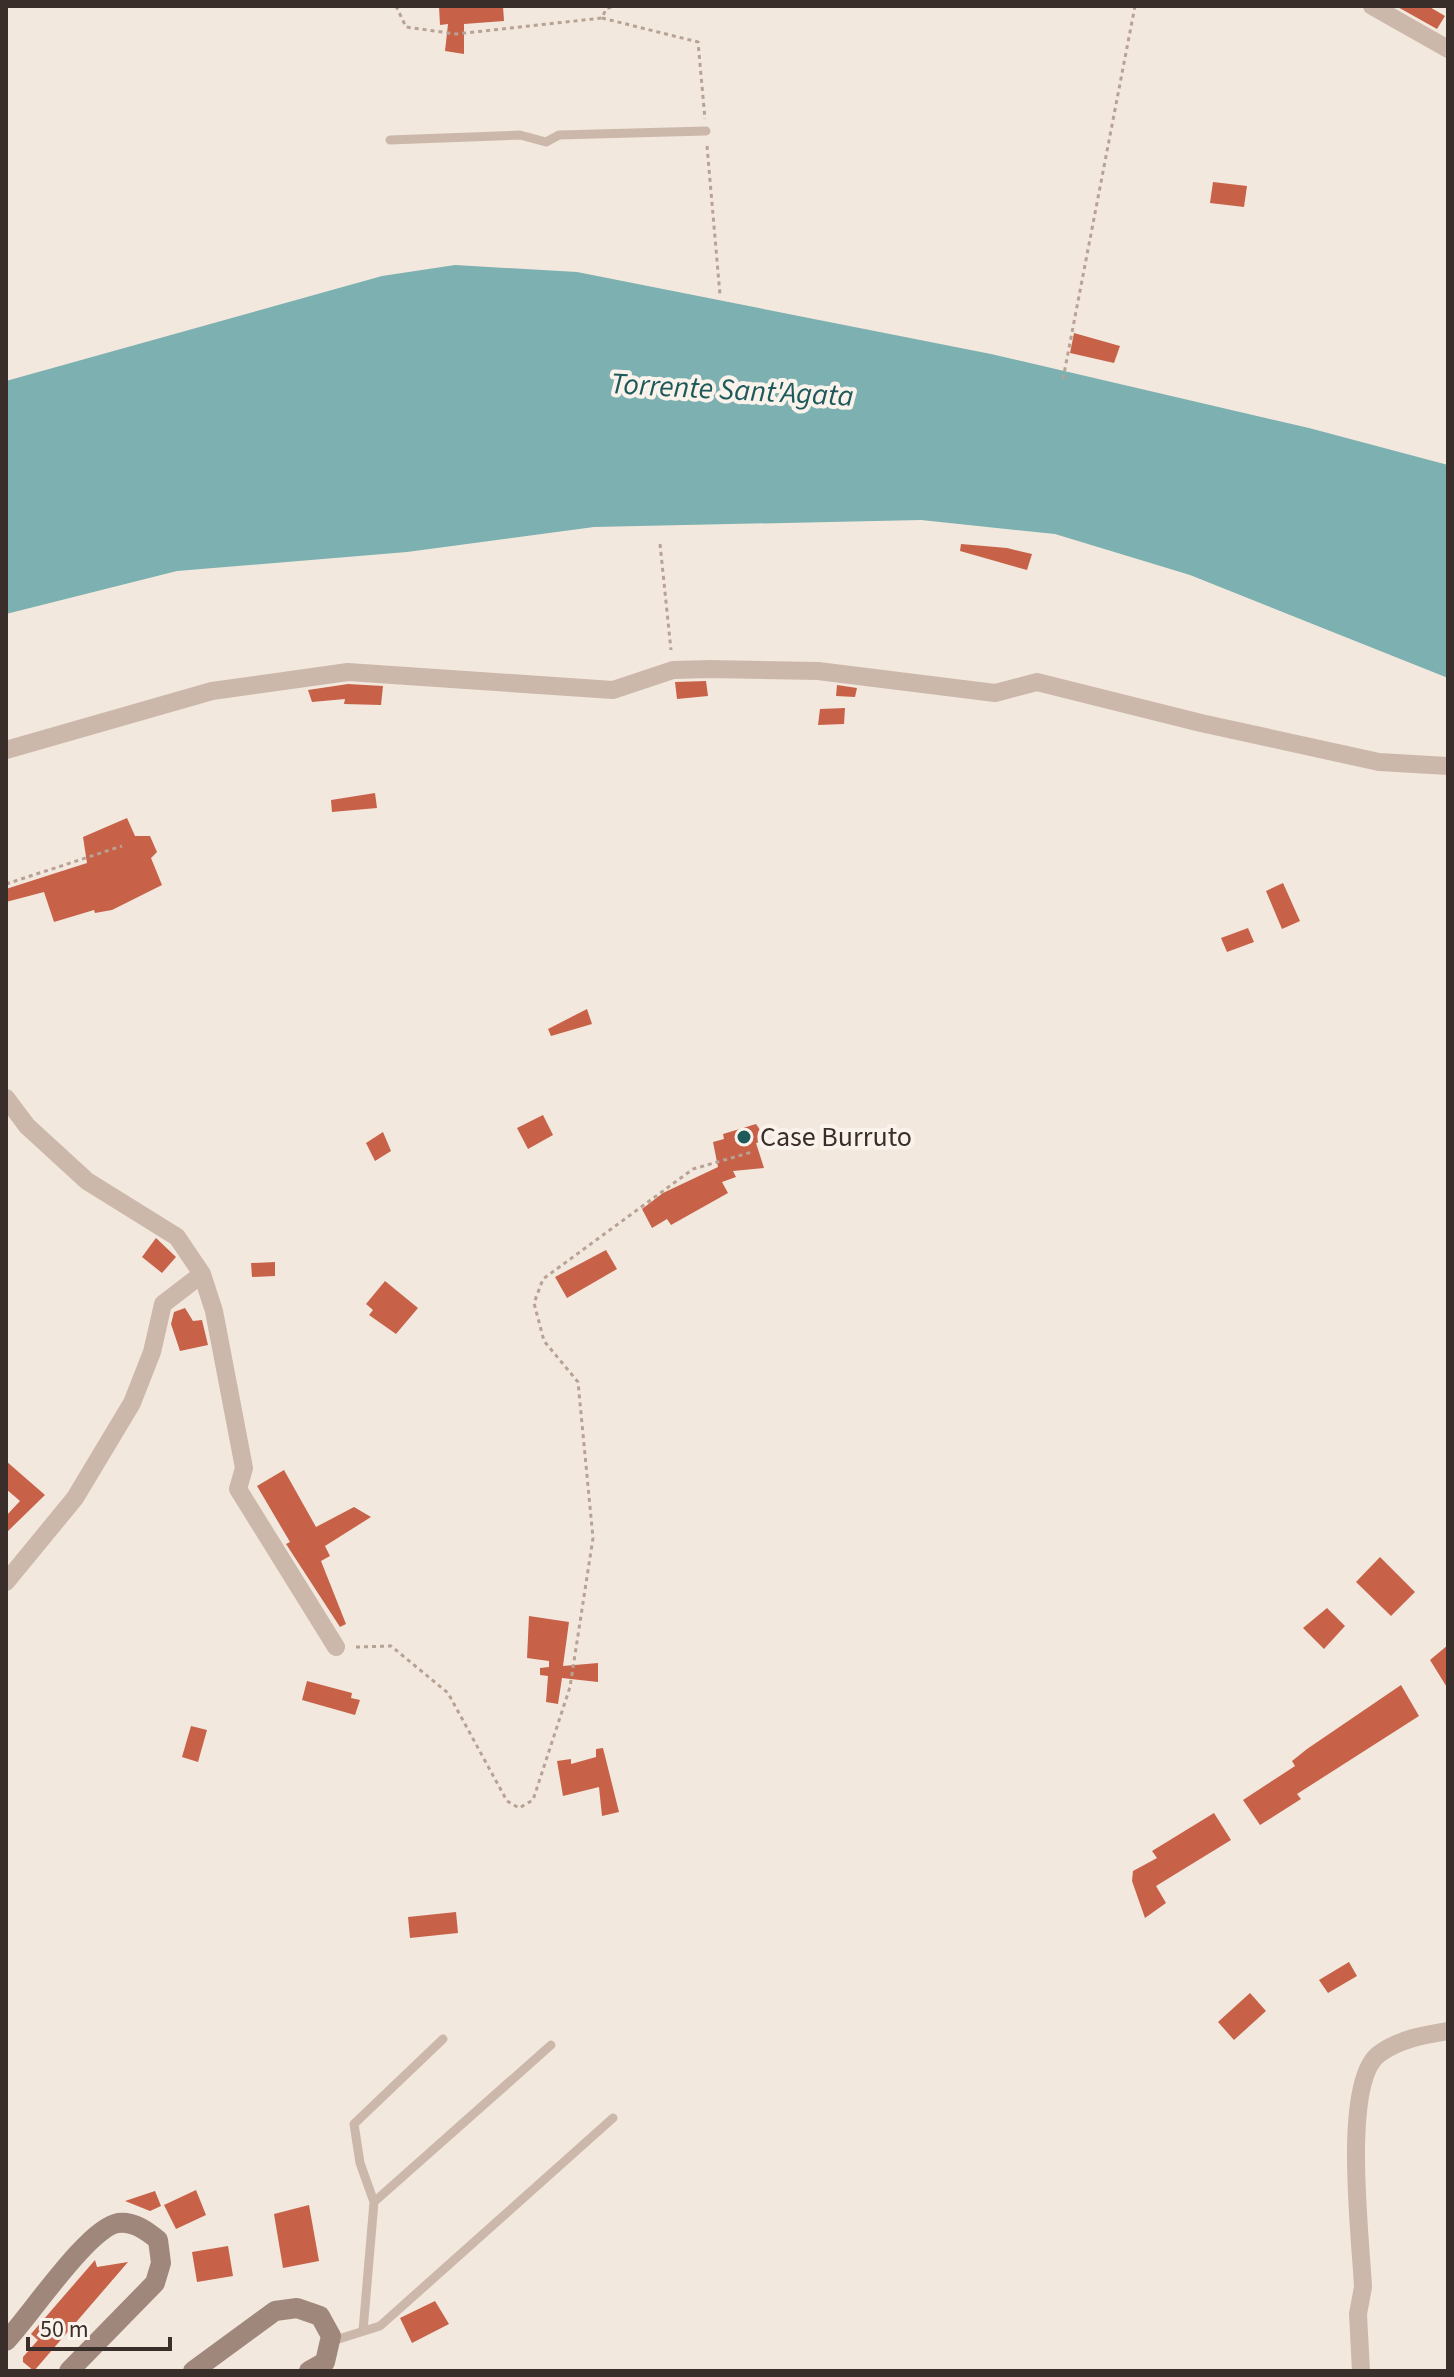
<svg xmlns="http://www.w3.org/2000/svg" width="1454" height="2377" font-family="'Source Sans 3',sans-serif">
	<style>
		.water { fill: #7db0b0 }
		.building { fill: #c76249 }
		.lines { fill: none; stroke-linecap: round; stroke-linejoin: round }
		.path { stroke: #b7a294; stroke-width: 3; stroke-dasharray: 4 4; stroke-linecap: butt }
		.lane { stroke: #ccb8aa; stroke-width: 9 }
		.street { stroke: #ccb8aa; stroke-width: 18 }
		.secondary { stroke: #9f877b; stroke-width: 20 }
		.poi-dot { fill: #1e595b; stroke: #faf3eb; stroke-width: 3 }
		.labels { text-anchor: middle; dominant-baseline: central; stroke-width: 8; stroke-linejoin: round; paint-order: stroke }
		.poi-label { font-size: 28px; fill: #392e2a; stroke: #faf3eb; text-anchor: start }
		.water-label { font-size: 30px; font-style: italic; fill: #1e595b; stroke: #faf3eb }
	</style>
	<rect width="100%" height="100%" fill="#f3e8de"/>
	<!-- water -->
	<path class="water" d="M 455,265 L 577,272 L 991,354 L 1309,428 L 1448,465 L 1448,678 L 1190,575 L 1055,534 L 921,520 L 594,527 L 407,552 L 177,571 L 6,614 L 6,381 L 382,276 Z"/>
	<!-- building -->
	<path class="building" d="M 439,6 L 503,6 L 504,21 L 464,24 L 464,54 L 445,51 L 448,24 L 440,25 Z
		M 1396,6 L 1428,6 L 1445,16 L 1437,29 Z
		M 1213,182 L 1247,186 L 1244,207 L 1210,203 Z
		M 1074,333 L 1120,346 L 1114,363 L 1070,353 Z
		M 961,544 L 1007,548 L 1032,554 L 1027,570 L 960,551 Z
		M 706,681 L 708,696 L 677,699 L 675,682 Z
		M 348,684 L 383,686 L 381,705 L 344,704 L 345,699 L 312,702 L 308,690 Z
		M 837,685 L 857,688 L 855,697 L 836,696 Z
		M 845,708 L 844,724 L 818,725 L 820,709 Z
		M 375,793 L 377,808 L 332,812 L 331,800 Z
		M 127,818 L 135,836 L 150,836 L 157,852 L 151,858 L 162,885 L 112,910 L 95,913 L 94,910 L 54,922 L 44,892 L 6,902 L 6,889 L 87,863 L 83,837 Z
		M 1283,883 L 1300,921 L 1282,929 L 1266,891 Z
		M 1248,928 L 1254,942 L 1227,952 L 1221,938 Z
		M 587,1009 L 592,1024 L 551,1036 L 548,1029 Z
		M 543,1115 L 553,1135 L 528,1149 L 517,1128 Z
		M 756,1124 L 767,1140 L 756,1143 L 764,1168 L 733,1171 L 736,1177 L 722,1182 L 728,1193 L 671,1225 L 667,1219 L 652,1228 L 642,1209 L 663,1193 L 718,1167 L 713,1142 L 724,1139 L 723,1134 Z
		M 383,1132 L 391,1151 L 375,1161 L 366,1143 Z
		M 156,1238 L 176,1257 L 162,1273 L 142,1257 Z
		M 606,1250 L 617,1269 L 567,1298 L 555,1277 Z
		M 275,1262 L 275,1276 L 252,1277 L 251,1263 Z
		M 385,1281 L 418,1308 L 396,1334 L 369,1315 L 373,1310 L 366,1304 Z
		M 185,1308 L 193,1321 L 202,1320 L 208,1345 L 180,1351 L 171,1324 L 174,1312 Z
		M 6,1461 L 45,1495 L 6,1533 L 6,1516 L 20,1501 L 6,1489 Z
		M 284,1470 L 316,1527 L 354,1507 L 371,1517 L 325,1546 L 330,1556 L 321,1561 L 346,1624 L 340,1627 L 286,1544 L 290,1542 L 257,1486 Z
		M 1380,1557 L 1415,1592 L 1391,1616 L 1356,1582 Z
		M 1327,1608 L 1345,1626 L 1324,1649 L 1303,1628 Z
		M 529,1616 L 569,1622 L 563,1666 L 598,1663 L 598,1682 L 562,1678 L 558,1704 L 546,1702 L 548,1676 L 540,1675 L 540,1668 L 549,1667 L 549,1661 L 527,1658 Z
		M 1448,1645 L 1448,1689 L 1430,1660 Z
		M 307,1681 L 352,1693 L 351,1698 L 360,1700 L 355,1715 L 302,1700 Z
		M 1401,1685 L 1419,1716 L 1297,1794 L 1301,1799 L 1260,1825 L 1243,1800 L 1295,1766 L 1292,1761 L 1307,1749 Z
		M 191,1726 L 207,1730 L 198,1762 L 182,1757 Z
		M 603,1748 L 619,1812 L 602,1816 L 599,1787 L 563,1796 L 557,1761 L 571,1759 L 571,1764 L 596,1757 L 596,1749 Z
		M 1214,1813 L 1231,1840 L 1156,1886 L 1166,1903 L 1145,1918 L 1132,1881 L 1133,1871 L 1157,1858 L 1152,1851 Z
		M 456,1912 L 458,1933 L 410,1938 L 408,1917 Z
		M 1349,1962 L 1357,1976 L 1328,1993 L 1319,1980 Z
		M 1250,1993 L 1266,2011 L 1234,2040 L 1218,2022 Z
		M 196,2190 L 206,2215 L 176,2229 L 164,2205 Z
		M 155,2191 L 161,2206 L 150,2211 L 125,2201 Z
		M 309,2205 L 319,2261 L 283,2268 L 274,2214 Z
		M 228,2246 L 233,2276 L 197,2282 L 192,2252 Z
		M 95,2260 L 97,2267 L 128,2262 L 34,2371 L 23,2362 L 23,2357 L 38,2340 L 31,2334 Z
		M 435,2301 L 449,2324 L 412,2343 L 400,2318 Z"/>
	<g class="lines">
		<!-- path -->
		<path class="path" d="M 396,6 L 406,27 L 456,34 L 602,18 L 606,9 L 613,6
			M 602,18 L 698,42 L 705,119
			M 707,146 L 720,295
			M 1063,379 L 1135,6
			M 660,544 L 671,650
			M 6,884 L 122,846
			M 356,1647 L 391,1646 L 448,1693 L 507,1801 L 519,1808 L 533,1800 L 570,1687 L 593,1538 L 578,1382 L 544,1341 L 534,1303 L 543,1279 L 693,1169 L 752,1152"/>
		<!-- lane -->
		<path class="lane" d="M 390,140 L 520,135 L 546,142 L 559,135 L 706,131
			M 374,2202 L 551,2045
			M 363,2331 L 374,2202 L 360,2163 L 354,2124 L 443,2039
			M 329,2342 L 380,2326 L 613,2118"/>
		<!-- street -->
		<path class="street" d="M 1372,6 L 1448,49
			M 6,750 L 212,691 L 348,672 L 613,690 L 673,670 L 710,669 L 818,671 L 995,693 L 1037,682 L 1201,723 L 1379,762 L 1448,766
			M 6,1098 L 27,1126 L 87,1181 L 177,1237 L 202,1274 L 163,1304 L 152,1352 L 132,1403 L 75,1498 L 6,1582
			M 202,1274 L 214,1311 L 244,1468 L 238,1489 L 336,1647
			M 1361,2371 L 1358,2314 L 1363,2287 C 1361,2240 1341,2082 1379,2054 C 1399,2039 1424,2035 1448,2031"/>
		<!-- secondary -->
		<path class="secondary" d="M 6,2341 C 30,2316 88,2228 118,2223 C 134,2221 147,2231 158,2240 L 161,2263 L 155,2283 L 69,2371
			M 193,2371 L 275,2311 L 297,2308 L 320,2316 L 331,2336 L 325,2362 L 309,2371"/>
	</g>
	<!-- markers -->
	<circle class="poi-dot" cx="744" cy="1137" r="8"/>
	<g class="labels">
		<!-- poi labels -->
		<g class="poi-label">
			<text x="760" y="1137">Case Burruto</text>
		</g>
		<!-- water labels -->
		<g class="water-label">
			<text transform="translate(732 390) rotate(3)">Torrente Sant'Agata</text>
		</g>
	</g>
	<!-- border -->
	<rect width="1454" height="2377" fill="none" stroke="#392e2a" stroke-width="16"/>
	<!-- scale -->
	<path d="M28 2337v12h142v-12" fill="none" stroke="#392e2a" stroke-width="4"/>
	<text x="40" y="2337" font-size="24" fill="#392e2a" stroke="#faf3eb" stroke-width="6" paint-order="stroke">50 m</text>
</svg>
